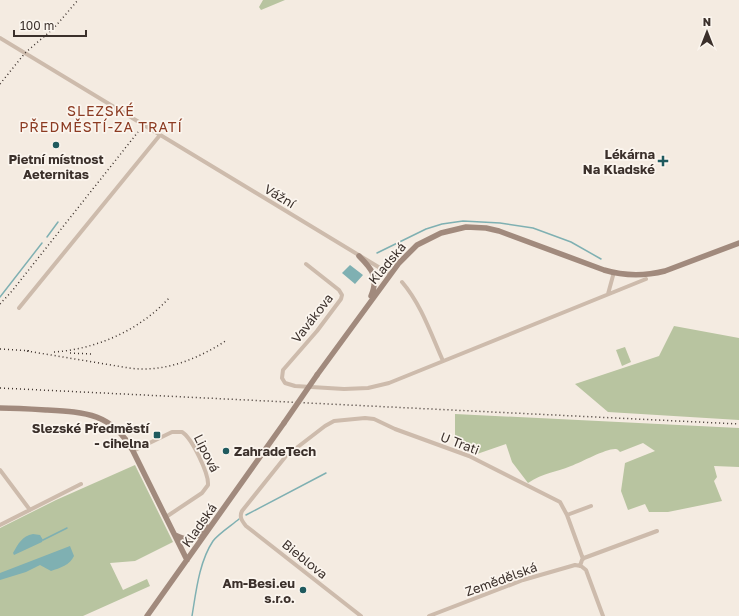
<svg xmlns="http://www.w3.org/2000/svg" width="739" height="616" font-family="'Golos Text',sans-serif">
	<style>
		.green { fill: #b8c4a0 }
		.water { fill: #7fb0b2 }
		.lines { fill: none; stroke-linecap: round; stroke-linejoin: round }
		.stream { stroke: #7fb0b2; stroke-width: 1.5 }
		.street { stroke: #cdbbac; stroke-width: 4 }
		.secondary { stroke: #a18a7d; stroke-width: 5.5 }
		.rail { stroke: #3b302b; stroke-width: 1.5; stroke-dasharray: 1 3; stroke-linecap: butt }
		.secondary-bridge { stroke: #a18a7d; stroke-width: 5.5 }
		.poi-dot { fill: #1f5a5e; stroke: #fbf5ee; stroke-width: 1.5 }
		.labels { text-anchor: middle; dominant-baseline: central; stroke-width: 3.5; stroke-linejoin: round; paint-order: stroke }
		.poi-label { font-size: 13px; font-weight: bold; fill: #3b302b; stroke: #fbf5ee; text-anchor: end }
		.street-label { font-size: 13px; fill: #3b302b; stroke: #fbf5ee }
		.neighbourhood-label { font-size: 14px; letter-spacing: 1px; fill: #8c3b22; stroke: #fbf5ee }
	</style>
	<rect width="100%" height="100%" fill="#f4ebe1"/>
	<!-- green -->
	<path class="green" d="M 263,0 L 285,0 L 261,10 L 259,7 Z
		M 674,326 L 739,338 L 739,420 L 608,412 L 575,384 L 659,356 Z
		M 625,347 L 631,362 L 622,366 L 616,350 Z
		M 455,414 L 739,428 L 739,467 L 714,466 L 717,477 L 714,481 L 722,501 L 668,512 L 649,512 L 645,504 L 628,510 L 621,491 L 625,463 L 655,451 L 643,443 L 620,452 C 618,450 618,449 615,449 C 605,449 582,462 571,466 C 555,473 544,472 528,483 L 512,462 L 506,444 L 477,454 L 455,444 Z
		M 135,465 L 173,542 L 135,561 L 110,563 L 123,590 L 147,579 L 150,586 L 83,616 L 0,616 L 0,528 L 56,500 Z"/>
	<!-- water -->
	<path class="water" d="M 350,265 L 363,275 L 355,284 L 342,273 Z
		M 33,534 L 40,535 L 43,540 L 42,542 L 14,555 L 13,553 C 18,544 22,536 33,534 Z
		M 70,546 L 74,556 C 70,565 60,568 51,571 L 40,565 L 26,572 L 0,580 L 0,573 Z"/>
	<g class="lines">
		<!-- stream -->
		<path class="stream" d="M 47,237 L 58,222
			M 377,253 L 426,229 L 442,224 L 463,221 L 500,223 L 533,228 L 571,242 L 601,259
			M 0,297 L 42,243
			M 246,515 L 326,473
			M 43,540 L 67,528
			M 192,616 C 196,592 199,562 213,541 C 218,534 232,525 239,519"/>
		<!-- street -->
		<path class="street" d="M 0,38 L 390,274
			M 306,264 L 339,290 L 342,295 L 341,299 L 317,331 L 283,370 L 282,378 L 285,383 L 295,386 L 344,389 L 368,388 L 389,383 L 646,279
			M 402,282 C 421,304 431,334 443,361
			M 608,294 L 614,272
			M 19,308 L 160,135
			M 133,451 L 172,432 L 182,432 C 192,438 209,474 208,485 L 202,493 L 166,517
			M 0,470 L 30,510
			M 567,515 L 591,506
			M 0,525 L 81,484
			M 580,566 L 582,560 L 584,558 L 657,531
			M 361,616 L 246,526 C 242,521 239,517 242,511 L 286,456 L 325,426 L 334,421 L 365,418 L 374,419 L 395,429 L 469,456 L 560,502 L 567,515 L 583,559
			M 429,616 L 523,580 L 575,565 L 581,566 L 586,570 L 603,616"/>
		<!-- secondary -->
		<path class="secondary" d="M 359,256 C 372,269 379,277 371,296
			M 317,375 L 399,263 L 417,245 L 441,233 L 466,227 L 486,228 L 499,231 L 604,270 C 624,276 645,276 665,271 L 739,243
			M 0,408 C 15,408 31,409 46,410 C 85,412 112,413 133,451 L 187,560
			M 175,535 C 192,543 195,539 207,527
			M 147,616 L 284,423"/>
		<!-- rail -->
		<path class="rail" d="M 0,84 L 25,53 L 54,28 L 78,0
			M 0,304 L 12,291 L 138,132
			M 0,349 L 32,351
			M 27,351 L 129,368 C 164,373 198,359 227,340
			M 54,352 C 97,349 140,330 169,298
			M 70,353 L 91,354
			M 0,388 L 739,424"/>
		<!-- secondary-bridge -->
		<path class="secondary-bridge" d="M 284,423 L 317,375"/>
	</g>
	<!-- markers -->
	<g class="poi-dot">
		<circle cx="56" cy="145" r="4"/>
		<path d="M661 155h4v4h4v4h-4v4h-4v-4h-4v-4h4z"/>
		<rect x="153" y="431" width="8" height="8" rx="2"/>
		<circle cx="226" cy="451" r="4"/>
		<circle cx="303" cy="590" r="4"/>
	</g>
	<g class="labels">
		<!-- poi labels -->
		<g class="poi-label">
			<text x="655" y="154">Lékárna<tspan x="655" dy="15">Na Kladské</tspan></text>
			<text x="56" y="159" text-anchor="middle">Pietní místnost<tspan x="56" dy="15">Aeternitas</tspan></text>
			<text x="149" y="428">Slezské Předměstí<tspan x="149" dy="15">- cihelna</tspan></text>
			<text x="234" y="451" text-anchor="start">ZahradeTech</text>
			<text x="295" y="583">Am-Besi.eu<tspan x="295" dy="15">s.r.o.</tspan></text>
		</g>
		<!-- street labels -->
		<g class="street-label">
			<text transform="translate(280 196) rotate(31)">Vážní</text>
			<text transform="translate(387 263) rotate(-50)">Kladská</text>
			<text transform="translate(312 318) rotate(-52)">Vavákova</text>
			<text transform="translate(460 443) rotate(21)">U Trati</text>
			<text transform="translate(207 453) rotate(64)">Lipová</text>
			<text transform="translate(199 525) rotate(-55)">Kladská</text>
			<text transform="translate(305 559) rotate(39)">Bieblova</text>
			<text transform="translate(501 579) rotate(-20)">Zemědělská</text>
		</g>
		<!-- neighbourhood labels -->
		<g class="neighbourhood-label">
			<text x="101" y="110">SLEZSKÉ<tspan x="101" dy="16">PŘEDMĚSTÍ-ZA TRATÍ</tspan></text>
		</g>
	</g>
	<!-- north arrow -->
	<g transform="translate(707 32)" stroke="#fbf5ee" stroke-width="3" paint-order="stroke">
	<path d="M0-3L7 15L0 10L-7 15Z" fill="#3b302b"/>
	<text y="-6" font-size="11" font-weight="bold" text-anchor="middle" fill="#3b302b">N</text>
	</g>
	<!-- scale -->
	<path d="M14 30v6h72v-6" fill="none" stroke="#3b302b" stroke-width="2"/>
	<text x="20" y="30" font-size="12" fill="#3b302b" stroke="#fbf5ee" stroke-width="3" paint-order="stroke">100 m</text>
</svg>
